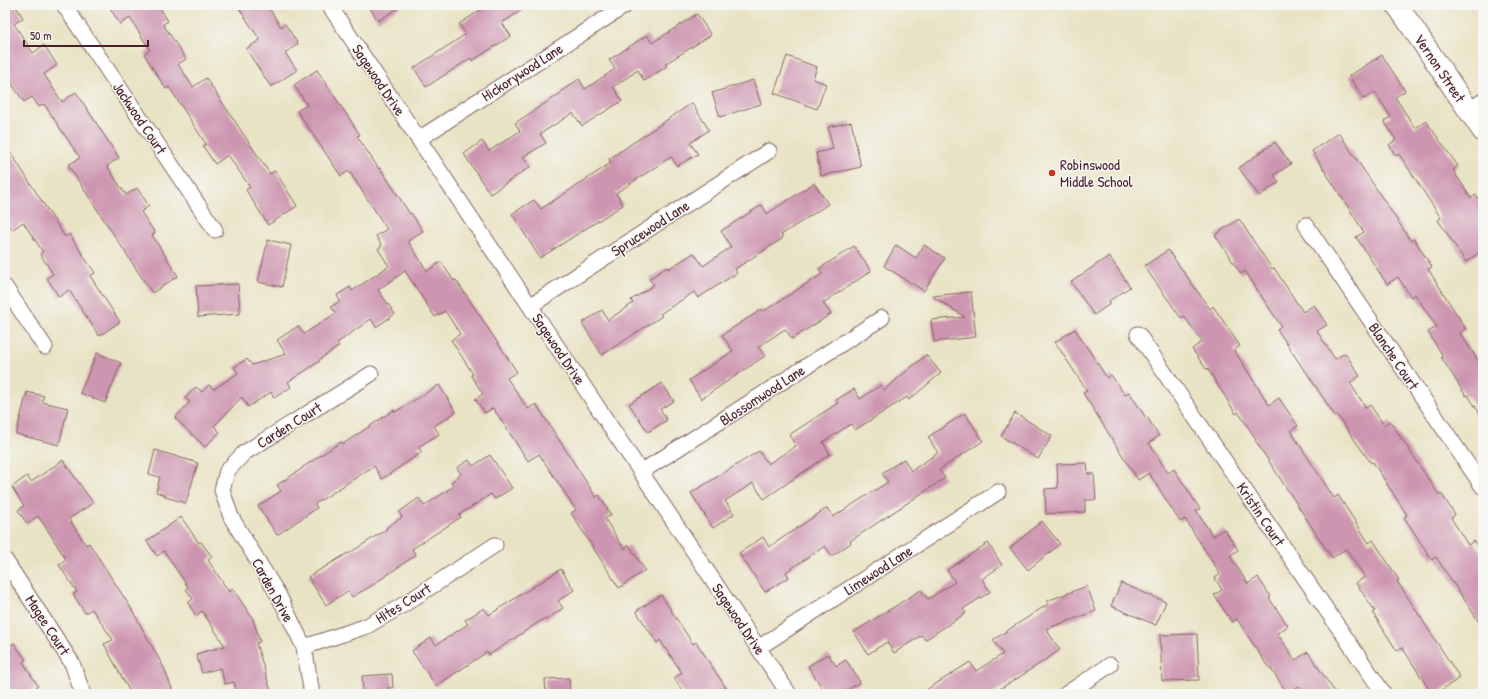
<svg xmlns="http://www.w3.org/2000/svg" width="1488" height="699" font-family="'Patrick Hand',sans-serif">
	<style>
		.building { fill: #cd96b0 }
		.lines { fill: none; stroke-linecap: round; stroke-linejoin: round }
		.street-casing { stroke: #826461; stroke-width: 17 }
		.secondary-casing { stroke: #826461; stroke-width: 23 }
		.street { stroke: #fff; stroke-width: 15 }
		.secondary { stroke: #fff; stroke-width: 21 }
		.poi-dot { fill: #c8321e; stroke: #f6f6f2; stroke-width: 1.5 }
		.labels { text-anchor: middle; dominant-baseline: central; stroke-width: 3; stroke-linejoin: round; paint-order: stroke }
		.street-label { font-size: 15px; fill: #4a1f2b; stroke: #f6f6f2 }
		.poi-label { font-size: 15px; fill: #4a1f2b; stroke: #f6f6f2; text-anchor: start }
	</style>
	<rect width="100%" height="100%" fill="#f6f6f2"/>
	<filter id="ink" filterUnits="userSpaceOnUse"><feTurbulence type="fractalNoise" baseFrequency=".025" numOctaves="2"/><feDisplacementMap in="SourceGraphic" scale="8" xChannelSelector="R" yChannelSelector="G"/><feConvolveMatrix kernelMatrix="1 2 1 2 8 2 1 2 1" color-interpolation-filters="sRGB"/></filter>
	<filter id="wash" filterUnits="userSpaceOnUse"><feTurbulence type="fractalNoise" baseFrequency=".012" numOctaves="4" result="noise"/><feDisplacementMap in="SourceGraphic" scale="16" xChannelSelector="R" yChannelSelector="G"/><feGaussianBlur stdDeviation="0.9" result="paint"/><feColorMatrix in="noise" values="0 0 0 0 0 0 0 0 0 0 0 0 0 0 0 0 0 1.4 0 .05"/><feComposite in="paint" operator="in"/></filter>
	<g filter="url(#wash)">
		<rect width="100%" height="100%" fill="#e9e3c5"/>
		<g id="blocks">
			<!-- building -->
			<path class="building" d="M 5,5 L 15,5 L 23,18 L 14,24 L 33,53 L 44,45 L 57,65 L 44,74 L 62,102 L 76,92 L 119,158 L 107,166 L 126,195 L 137,188 L 149,206 L 141,212 L 155,233 L 152,235 L 178,276 L 152,293 L 68,165 L 80,158 L 44,104 L 39,107 L 32,97 L 24,102 L 5,74 Z
				M 108,5 L 158,5 L 168,21 L 163,24 L 186,59 L 178,64 L 193,87 L 206,78 L 270,174 L 275,171 L 297,206 L 268,225 L 246,190 L 250,187 L 228,155 L 215,164 L 203,146 L 206,144 L 169,87 L 166,89 L 144,54 L 150,50 L 130,18 L 120,24 Z
				M 237,5 L 267,5 L 281,27 L 285,24 L 298,44 L 285,53 L 297,70 L 271,87 L 246,49 L 260,40 Z
				M 368,5 L 403,5 L 378,21 Z
				M 488,5 L 530,5 L 502,23 L 511,36 L 472,61 L 471,58 L 426,87 L 414,68 L 466,34 L 459,24 Z
				M 697,14 L 711,35 L 665,64 L 667,66 L 644,81 L 638,70 L 613,87 L 622,101 L 582,126 L 573,113 L 540,134 L 546,143 L 523,157 L 530,167 L 490,194 L 464,154 L 482,141 L 489,151 L 520,131 L 515,123 L 561,93 L 560,92 L 579,79 L 585,89 L 615,69 L 609,60 L 647,35 L 652,43 Z
				M 1382,55 L 1405,91 L 1395,97 L 1415,128 L 1426,121 L 1458,166 L 1453,170 L 1471,198 L 1476,195 L 1483,205 L 1483,250 L 1466,262 L 1438,220 L 1441,218 L 1399,154 L 1396,156 L 1389,145 L 1396,140 L 1384,121 L 1391,117 L 1375,92 L 1364,99 L 1349,76 Z
				M 787,56 L 817,67 L 813,79 L 826,84 L 817,109 L 774,93 Z
				M 317,70 L 360,135 L 357,136 L 379,169 L 380,168 L 410,214 L 411,213 L 423,231 L 408,241 L 427,271 L 441,262 L 454,281 L 456,280 L 517,372 L 507,378 L 528,409 L 536,404 L 596,497 L 599,495 L 611,515 L 605,519 L 624,549 L 629,545 L 645,570 L 619,588 L 571,513 L 576,510 L 539,454 L 528,461 L 493,408 L 485,413 L 475,399 L 483,394 L 471,375 L 473,374 L 451,340 L 460,334 L 445,311 L 435,317 L 405,271 L 378,290 L 395,314 L 376,327 L 371,319 L 337,343 L 339,346 L 319,360 L 320,361 L 288,382 L 291,387 L 274,398 L 271,392 L 248,407 L 242,397 L 214,426 L 220,432 L 205,447 L 175,418 L 190,402 L 185,398 L 196,387 L 202,392 L 209,385 L 214,389 L 238,373 L 234,367 L 247,359 L 252,365 L 286,354 L 277,340 L 298,326 L 304,334 L 336,313 L 331,307 L 340,301 L 337,295 L 350,287 L 352,291 L 389,266 L 378,249 L 382,246 L 376,236 L 387,229 L 349,171 L 341,176 L 297,111 L 307,105 L 294,85 Z
				M 753,80 L 761,104 L 720,117 L 712,93 Z
				M 692,103 L 709,130 L 690,143 L 698,154 L 677,166 L 671,157 L 616,193 L 623,205 L 540,258 L 512,214 L 534,200 L 541,209 L 611,163 L 609,159 Z
				M 851,122 L 861,167 L 821,176 L 816,153 L 833,149 L 828,127 Z
				M 1339,133 L 1411,241 L 1414,239 L 1432,267 L 1428,269 L 1466,329 L 1460,333 L 1483,368 L 1483,419 L 1468,395 L 1466,396 L 1441,357 L 1443,356 L 1428,332 L 1437,327 L 1415,294 L 1411,297 L 1398,277 L 1387,284 L 1356,237 L 1364,232 L 1312,151 Z
				M 1275,142 L 1291,164 L 1274,175 L 1279,182 L 1259,196 L 1239,168 Z
				M 5,144 L 65,237 L 69,234 L 95,273 L 90,276 L 120,322 L 99,336 L 69,290 L 59,297 L 47,278 L 53,274 L 40,254 L 43,252 L 23,222 L 12,230 L 5,219 Z
				M 814,183 L 828,204 L 781,235 L 783,238 L 735,269 L 737,273 L 698,298 L 694,292 L 660,314 L 662,316 L 602,355 L 582,323 L 602,310 L 608,320 L 633,303 L 631,300 L 654,285 L 649,279 L 667,267 L 668,269 L 694,253 L 703,266 L 731,247 L 721,231 L 762,205 L 767,214 Z
				M 1239,219 L 1272,269 L 1274,268 L 1303,312 L 1314,305 L 1327,325 L 1317,331 L 1335,359 L 1345,353 L 1360,376 L 1350,383 L 1366,408 L 1370,405 L 1384,425 L 1390,421 L 1439,495 L 1441,493 L 1455,515 L 1451,518 L 1468,545 L 1474,541 L 1483,555 L 1483,628 L 1436,557 L 1432,560 L 1404,517 L 1407,515 L 1373,462 L 1371,463 L 1337,415 L 1335,416 L 1305,370 L 1304,370 L 1277,329 L 1281,326 L 1245,271 L 1241,274 L 1215,235 Z
				M 268,240 L 291,245 L 282,287 L 258,282 Z
				M 896,245 L 916,258 L 924,245 L 945,258 L 924,291 L 884,266 Z
				M 854,246 L 871,271 L 823,303 L 831,314 L 792,339 L 785,329 L 758,347 L 765,356 L 701,399 L 689,380 L 733,351 L 722,335 L 762,309 L 764,311 L 822,274 L 819,269 Z
				M 1168,250 L 1210,309 L 1213,306 L 1240,346 L 1234,350 L 1269,405 L 1279,398 L 1298,426 L 1291,430 L 1297,441 L 1334,498 L 1338,495 L 1369,543 L 1373,540 L 1399,580 L 1397,581 L 1460,678 L 1435,694 L 1432,694 L 1402,647 L 1397,651 L 1373,613 L 1375,611 L 1356,583 L 1365,577 L 1346,549 L 1332,558 L 1255,440 L 1256,439 L 1238,412 L 1236,414 L 1207,368 L 1206,369 L 1192,349 L 1202,342 L 1184,316 L 1181,318 L 1144,266 Z
				M 1109,256 L 1130,287 L 1109,301 L 1110,304 L 1094,315 L 1071,282 Z
				M 238,284 L 240,314 L 198,317 L 196,286 Z
				M 971,292 L 976,337 L 934,342 L 931,320 L 965,317 L 932,296 Z
				M 1075,329 L 1107,378 L 1111,375 L 1125,395 L 1129,392 L 1146,418 L 1147,417 L 1159,436 L 1149,443 L 1168,473 L 1174,469 L 1200,509 L 1196,511 L 1213,536 L 1224,529 L 1238,550 L 1230,556 L 1248,584 L 1258,577 L 1271,597 L 1269,598 L 1288,626 L 1277,633 L 1295,660 L 1308,652 L 1336,694 L 1304,694 L 1299,687 L 1288,694 L 1269,666 L 1268,667 L 1237,619 L 1232,622 L 1214,595 L 1222,590 L 1215,578 L 1220,574 L 1185,519 L 1180,522 L 1149,473 L 1138,480 L 1083,393 L 1087,391 L 1055,342 Z
				M 97,353 L 121,363 L 105,403 L 80,393 Z
				M 926,355 L 941,373 L 909,400 L 907,397 L 855,430 L 851,424 L 823,442 L 830,454 L 764,499 L 753,483 L 725,501 L 734,514 L 713,528 L 691,493 L 759,451 L 768,464 L 796,446 L 789,435 L 838,403 L 836,400 L 854,389 L 860,399 L 881,385 L 884,390 Z
				M 662,383 L 674,401 L 660,409 L 667,420 L 648,432 L 629,404 Z
				M 439,385 L 456,412 L 434,426 L 439,434 L 418,447 L 422,452 L 382,479 L 374,466 L 315,504 L 317,508 L 277,535 L 258,506 L 281,491 L 277,485 L 303,468 L 303,467 L 341,442 L 343,444 L 394,410 L 395,412 Z
				M 27,392 L 44,396 L 42,402 L 68,408 L 59,445 L 16,434 Z
				M 965,413 L 983,441 L 939,470 L 945,478 L 850,541 L 851,543 L 832,556 L 825,546 L 786,572 L 789,577 L 765,592 L 739,553 L 763,537 L 769,547 L 827,508 L 833,517 L 888,482 L 882,473 L 904,459 L 911,471 L 938,453 L 928,437 Z
				M 1015,413 L 1052,436 L 1038,459 L 1001,436 Z
				M 155,450 L 198,463 L 186,503 L 165,497 L 165,495 L 156,492 L 160,477 L 149,474 Z
				M 490,455 L 512,488 L 495,499 L 491,494 L 459,515 L 461,517 L 412,549 L 416,555 L 371,586 L 352,597 L 348,591 L 326,605 L 308,577 L 348,553 L 348,554 L 387,529 L 386,528 L 402,517 L 399,512 L 419,498 L 424,506 L 454,486 L 451,482 L 461,474 L 457,468 L 469,460 L 473,466 Z
				M 63,460 L 93,503 L 69,519 L 86,545 L 89,543 L 131,608 L 164,668 L 174,694 L 131,694 L 104,644 L 113,640 L 92,609 L 85,613 L 73,594 L 77,592 L 59,565 L 66,560 L 54,540 L 38,516 L 27,524 L 18,510 L 24,506 L 12,487 L 27,476 L 31,482 Z
				M 1087,463 L 1088,474 L 1094,474 L 1096,500 L 1085,500 L 1085,512 L 1046,514 L 1045,489 L 1058,488 L 1057,464 Z
				M 181,517 L 199,543 L 201,542 L 212,557 L 208,560 L 229,592 L 233,589 L 253,619 L 260,642 L 256,643 L 272,694 L 237,694 L 234,682 L 225,684 L 220,668 L 202,673 L 196,654 L 225,646 L 202,611 L 196,616 L 188,603 L 193,599 L 186,589 L 188,587 L 164,551 L 157,556 L 147,541 Z
				M 1042,521 L 1060,544 L 1028,570 L 1010,548 Z
				M 988,543 L 1002,565 L 982,579 L 990,592 L 963,609 L 966,613 L 925,640 L 922,635 L 894,653 L 887,642 L 868,654 L 854,632 L 921,590 L 928,599 L 955,582 L 947,570 Z
				M 561,569 L 574,590 L 558,601 L 563,608 L 546,620 L 545,618 L 489,655 L 487,652 L 436,686 L 412,651 L 431,638 L 436,645 L 468,624 L 465,620 L 484,608 L 489,615 Z
				M 1121,583 L 1166,602 L 1156,625 L 1111,606 Z
				M 1087,586 L 1096,611 L 1046,629 L 1060,650 L 1018,678 L 991,694 L 920,694 L 970,662 L 976,671 L 1003,654 L 993,640 L 1048,604 L 1047,601 Z
				M 661,595 L 693,644 L 696,642 L 730,694 L 684,694 L 674,678 L 682,673 L 660,640 L 657,643 L 636,611 Z
				M 1197,634 L 1199,680 L 1162,681 L 1160,635 Z
				M 14,643 L 26,660 L 23,662 L 38,686 L 27,694 L 5,694 L 5,649 Z
				M 828,654 L 836,666 L 846,660 L 860,682 L 841,694 L 826,694 L 808,666 Z
				M 392,674 L 393,688 L 387,688 L 388,694 L 363,694 L 362,676 Z
				M 569,678 L 570,694 L 546,694 L 545,679 Z"/>
		</g>
	</g>
	<g filter="url(#ink)">
		<use href="#blocks" fill-opacity="0" stroke="#826461" stroke-width="1"/>
		<g class="lines">
			<!-- street casing -->
			<g class="street-casing">
				<path id="street" d="M 64,5 L 215,230
					M 329,5 L 789,694
					M 1469,110 L 1483,101
					M 419,139 L 626,5
					M 1306,225 L 1483,487
					M 5,287 L 45,347
					M 530,306 L 769,151
					M 1138,334 L 1384,694
					M 641,472 L 882,318
					M 5,560 L 72,663 L 83,694
					M 304,647 L 367,626 L 403,605 L 495,545
					M 758,648 L 998,492
					M 312,694 L 304,647 L 279,596 L 231,517 L 222,490 L 227,471 L 244,453 L 371,374
					M 1066,694 L 1110,665"/>
			</g>
			<!-- secondary casing -->
			<g class="secondary-casing">
				<path id="secondary" d="M 1397,5 L 1483,131"/>
			</g>
			<!-- street -->
			<use href="#street" class="street"/>
			<!-- secondary -->
			<use href="#secondary" class="secondary"/>
		</g>
	</g>
	<!-- markers -->
	<circle class="poi-dot" cx="1052" cy="173" r="4"/>
	<g class="labels">
		<!-- street labels -->
		<g class="street-label">
			<text transform="translate(1440 68) rotate(56)">Vernon Street</text>
			<text transform="translate(522 72) rotate(-33)">Hickorywood Lane</text>
			<text transform="translate(379 80) rotate(56)">Sagewood Drive</text>
			<text transform="translate(140 118) rotate(56)">Jackwood Court</text>
			<text transform="translate(650 228) rotate(-33)">Sprucewood Lane</text>
			<text transform="translate(559 349) rotate(56)">Sagewood Drive</text>
			<text transform="translate(1394 356) rotate(56)">Blanche Court</text>
			<text transform="translate(762 395) rotate(-33)">Blossomwood Lane</text>
			<text transform="translate(289 425) rotate(-32)">Carden Court</text>
			<text transform="translate(1261 514) rotate(56)">Kristin Court</text>
			<text transform="translate(878 570) rotate(-33)">Limewood Lane</text>
			<text transform="translate(273 590) rotate(61)">Carden Drive</text>
			<text transform="translate(403 603) rotate(-32)">Hites Court</text>
			<text transform="translate(739 619) rotate(56)">Sagewood Drive</text>
			<text transform="translate(48 625) rotate(57)">Magee Court</text>
		</g>
		<!-- poi labels -->
		<g class="poi-label">
			<text x="1060" y="164">Robinswood<tspan x="1060" dy="17">Middle School</tspan></text>
		</g>
	</g>
	<!-- margin -->
	<rect width="1488" height="699" fill="none" stroke="#f6f6f2" stroke-width="20"/>
	<!-- scale -->
	<path d="M24 40v6h124v-6" fill="none" stroke="#4a1f2b" stroke-width="2"/>
	<text x="30" y="40" font-size="12" fill="#4a1f2b" stroke="#f6f6f2" stroke-width="3" paint-order="stroke">50 m</text>
</svg>
